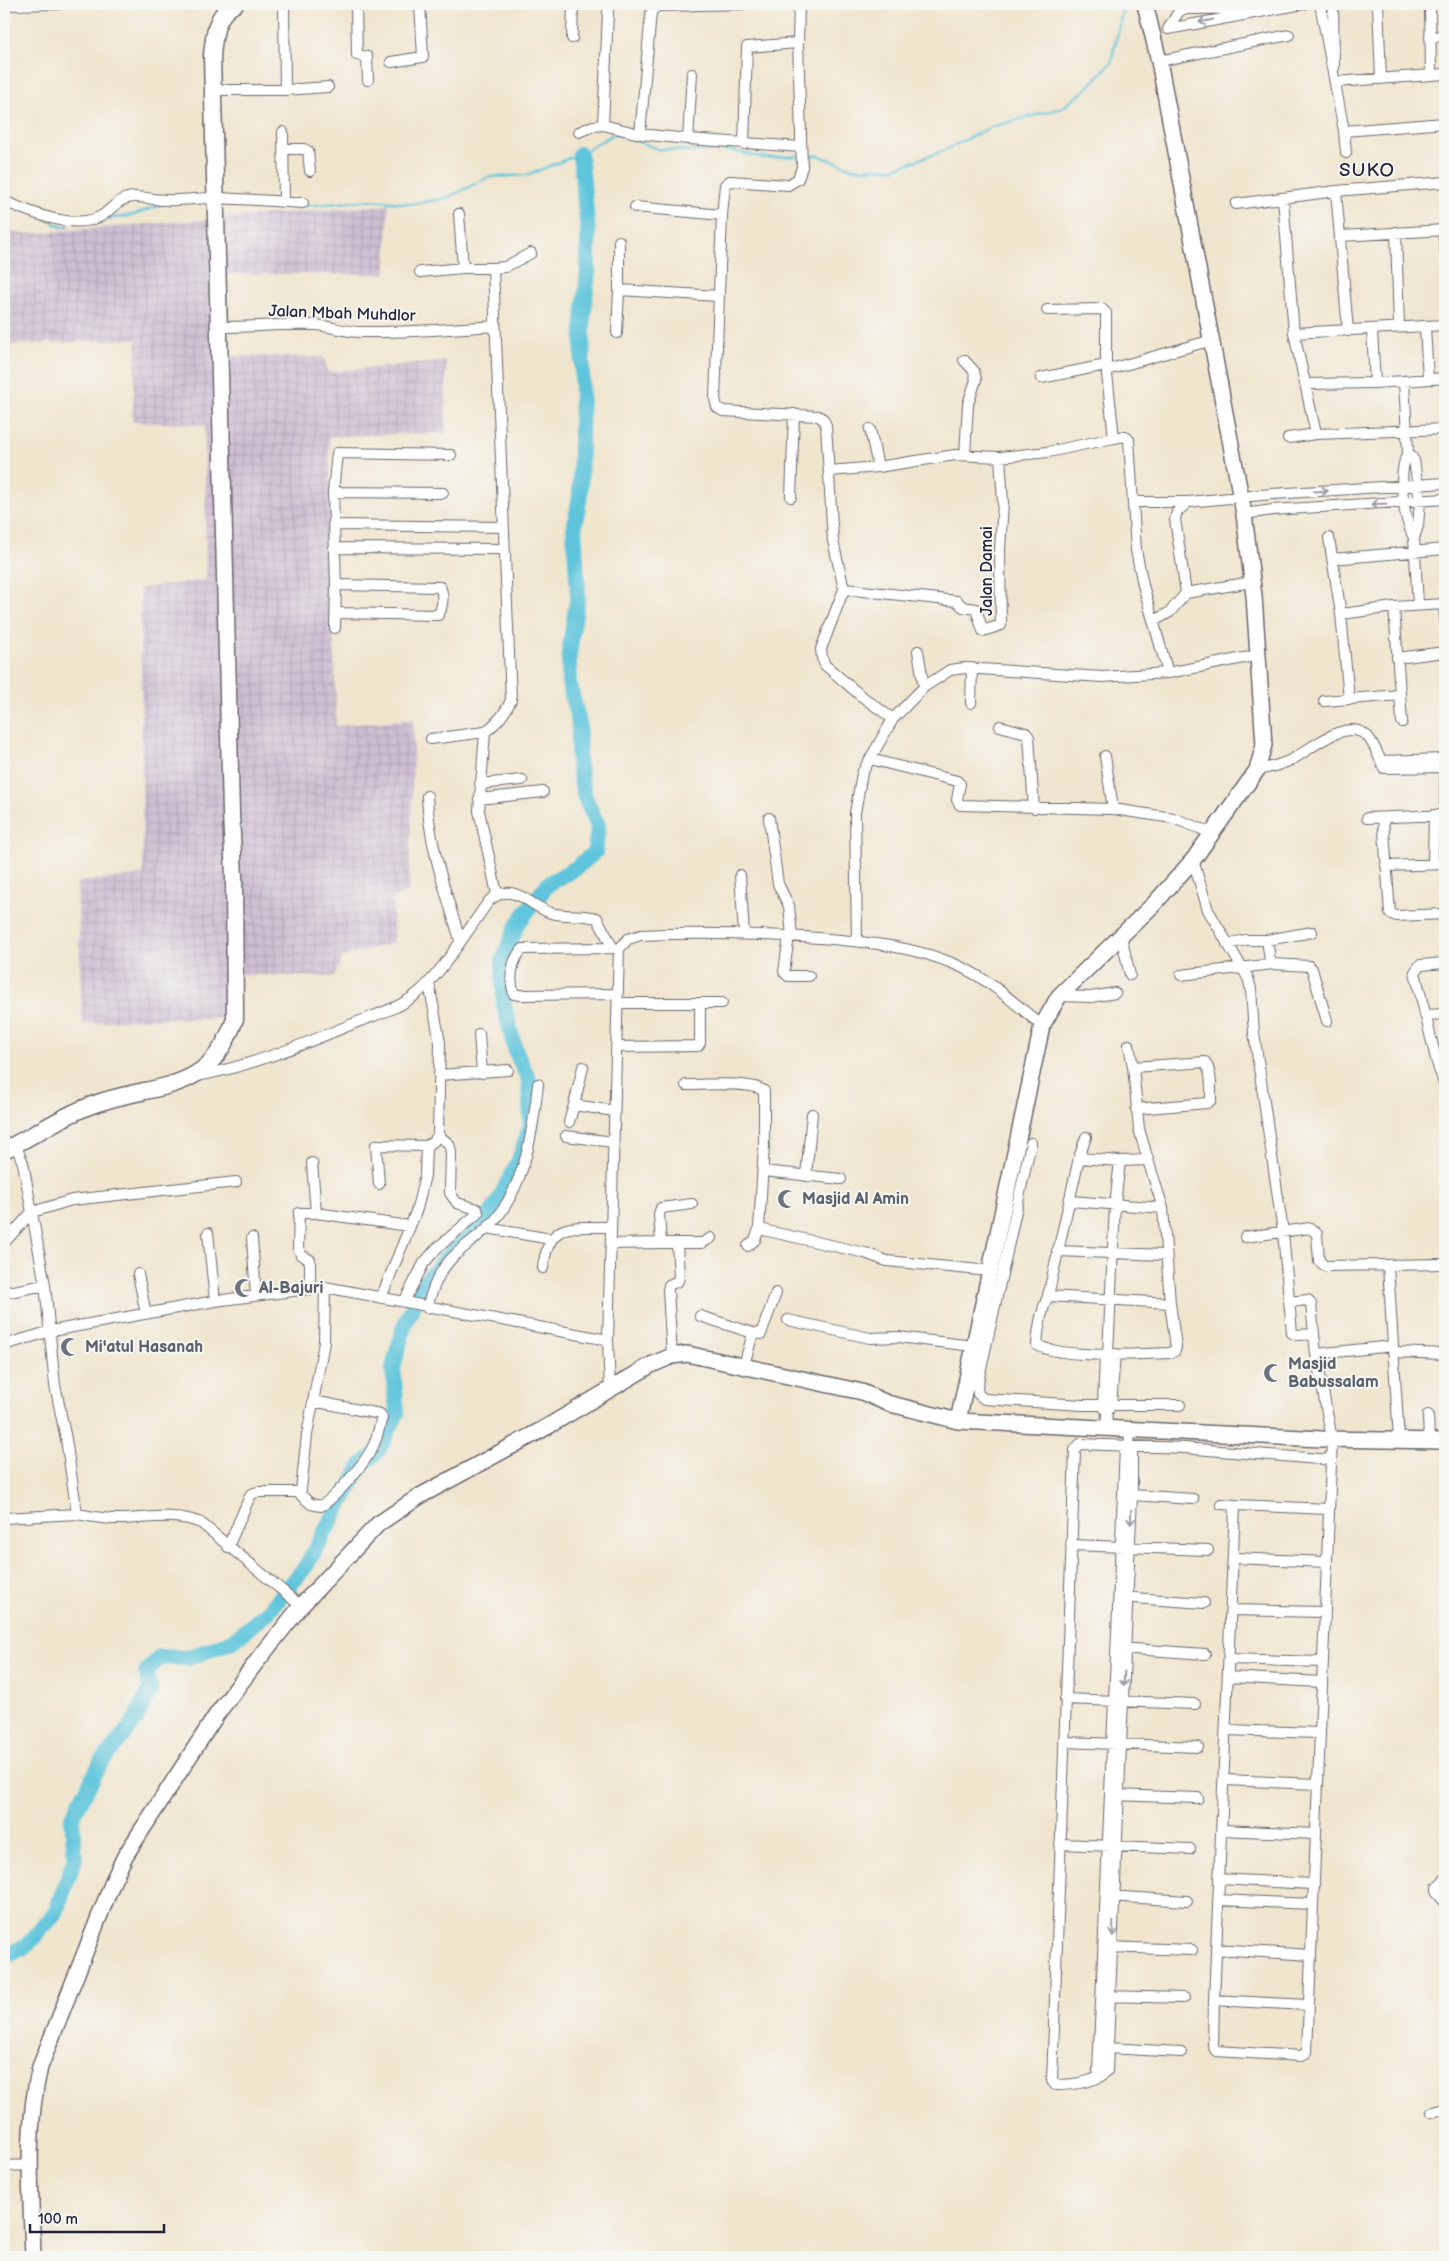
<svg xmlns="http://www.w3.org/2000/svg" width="1449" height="2261" font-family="'Balsamiq Sans',sans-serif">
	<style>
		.industrial { fill: url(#industrial-grid) }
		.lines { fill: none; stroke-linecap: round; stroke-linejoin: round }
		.stream { stroke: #5fc5dc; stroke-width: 2.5 }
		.river { stroke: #5fc5dc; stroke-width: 16 }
		.street-casing { stroke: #6a666e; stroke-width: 12 }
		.secondary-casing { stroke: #6a666e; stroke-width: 18 }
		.primary-casing { stroke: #6a666e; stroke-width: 19 }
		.street { stroke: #fff; stroke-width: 10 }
		.secondary { stroke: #fff; stroke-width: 15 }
		.primary { stroke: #fff; stroke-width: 16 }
		.oneway { stroke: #9c9ca7 }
		.labels { text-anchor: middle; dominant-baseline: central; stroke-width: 4; stroke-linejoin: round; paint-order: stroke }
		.street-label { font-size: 16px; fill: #22223b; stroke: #f6f6f2 }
		.worship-label { font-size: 16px; font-weight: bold; fill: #5b616d; stroke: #f6f6f2; text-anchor: start }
		.quarter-label { font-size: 19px; letter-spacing: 1px; fill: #22223b; stroke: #f6f6f2 }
	</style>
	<defs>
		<pattern id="industrial-grid" width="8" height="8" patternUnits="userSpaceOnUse" patternTransform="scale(1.25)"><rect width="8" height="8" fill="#cdbed2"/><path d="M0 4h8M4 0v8" fill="none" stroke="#b0a3b5"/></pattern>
	</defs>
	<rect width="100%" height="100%" fill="#f6f6f2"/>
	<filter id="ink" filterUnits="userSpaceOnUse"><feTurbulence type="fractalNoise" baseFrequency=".02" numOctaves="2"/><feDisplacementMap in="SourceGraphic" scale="10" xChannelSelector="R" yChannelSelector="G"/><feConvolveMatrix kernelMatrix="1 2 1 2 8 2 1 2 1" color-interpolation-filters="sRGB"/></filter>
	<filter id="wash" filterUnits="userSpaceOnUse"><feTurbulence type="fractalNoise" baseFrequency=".0096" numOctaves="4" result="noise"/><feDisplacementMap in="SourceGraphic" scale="20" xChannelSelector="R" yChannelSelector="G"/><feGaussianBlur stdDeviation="1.12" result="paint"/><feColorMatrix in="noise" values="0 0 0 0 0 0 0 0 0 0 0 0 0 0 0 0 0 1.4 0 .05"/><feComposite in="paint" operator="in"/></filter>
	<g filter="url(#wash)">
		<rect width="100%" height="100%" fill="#f0e5cd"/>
		<!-- industrial -->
		<path class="industrial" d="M 389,205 L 385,274 L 227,274 L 225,356 L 324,357 L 328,372 L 446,361 L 445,433 L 329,436 L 336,726 L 414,719 L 409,892 L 393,897 L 393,943 L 342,957 L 334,977 L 235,974 L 235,1019 L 138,1019 L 82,1024 L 77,882 L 143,875 L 140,588 L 206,580 L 205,425 L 132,422 L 137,339 L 4,345 L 4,229 L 23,234 Z"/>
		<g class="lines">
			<!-- stream -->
			<path class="stream" d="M 804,156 L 817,155 L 855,169 L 895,168 L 943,151 L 991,127 L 1062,108 L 1084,91 L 1111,63 L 1124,4
				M 246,204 L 275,206
				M 303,206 L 372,200 L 412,204 L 447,198 L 489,177 L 527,175 L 580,154 L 615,133 L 658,149 L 689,151 L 728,150 L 765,158 L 798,156
				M 101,220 L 134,215 L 163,204
				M 53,223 L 62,227 L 69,226"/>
			<!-- river -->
			<path class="river" d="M 4,1957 L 26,1946 L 55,1914 L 75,1858 L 72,1818 L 100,1764 L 134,1722 L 151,1689 L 146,1672 L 160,1657 L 188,1658 L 233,1641 L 268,1612 L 306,1566 L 362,1465 L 378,1451 L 397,1413 L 393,1368 L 404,1326 L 424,1283 L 455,1248 L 480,1229 L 496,1206 L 519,1160 L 531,1125 L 529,1080 L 516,1052 L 504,1005 L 503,960 L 518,923 L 548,884 L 576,868 L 595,852 L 598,826 L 584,795 L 578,761 L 579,723 L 569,683 L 569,654 L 578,594 L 574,529 L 580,496 L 583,319 L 588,271 L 588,231 L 580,154"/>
		</g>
	</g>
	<g filter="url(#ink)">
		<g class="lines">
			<!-- street casing -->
			<g class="street-casing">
				<path id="street" d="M 284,4 L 285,90
					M 356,4 L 357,55 L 367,57 L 368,80
					M 799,4 L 798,43 L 802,167 L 798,179 L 788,185 L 730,181 L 725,185 L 722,215 L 715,399 L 717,407 L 723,411 L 818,416 L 823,419 L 826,425 L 833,541 L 844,589 L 821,649 L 822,658 L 825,665 L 860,695 L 893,719
					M 1320,4 L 1344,131 L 1346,153
					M 1333,4 L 1334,68
					M 1378,4 L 1381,79
					M 1430,4 L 1431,74
					M 4,5 L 58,4
					M 1271,8 L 1184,9 L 1179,11 L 1168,29 L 1303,4
					M 1430,37 L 1445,36
					M 572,38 L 573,4
					M 1159,61 L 1289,35
					M 391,62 L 423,57 L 420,4
					M 1335,82 L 1445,74
					M 212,90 L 285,90 L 328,87
					M 603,125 L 608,12
					M 1344,131 L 1445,123
					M 283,132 L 284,202
					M 579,132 L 593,126 L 603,125 L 640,134 L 688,139 L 801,147
					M 640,134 L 651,13 L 654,8 L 659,6 L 743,4
					M 688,139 L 692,74
					M 744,144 L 747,47 L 798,43
					M 284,149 L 304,149 L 308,151 L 310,171
					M 1336,191 L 1348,331
					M 1283,199 L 1294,333 L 1316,434
					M 4,201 C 29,212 76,232 103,215 C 114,207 120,197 135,197 C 145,197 156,200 166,200 C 182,201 199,198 215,198 C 245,199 274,201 303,203
					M 1236,204 L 1336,191 L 1445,182
					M 635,207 L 722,215
					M 459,214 L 463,268
					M 1443,230 L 1445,250
					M 1396,232 L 1399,327
					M 1341,236 L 1445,230
					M 619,241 L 619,290 L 719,296
					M 420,272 L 463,268 L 493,268
					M 1047,310 L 1102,309 L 1106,313 L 1106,365 L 1114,438 L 1125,436 L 1129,440 L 1136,550 L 1143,585 L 1168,673
					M 219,327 C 251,327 283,324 315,325 C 331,326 344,332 360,332 C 405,333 450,329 495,326
					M 1425,327 L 1428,379
					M 1372,330 L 1375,383
					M 617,333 L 619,290
					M 1294,333 L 1445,325
					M 964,360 L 974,371 L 976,380 L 968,404 L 965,455
					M 1107,370 L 1212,340
					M 1041,378 L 1106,365
					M 1404,382 L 1408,452 C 1397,474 1403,517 1414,538
					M 1305,384 L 1375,383 L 1445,378
					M 870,429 L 878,467
					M 1288,438 L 1316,434 L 1445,429
					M 1408,452 L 1414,460 L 1420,501 L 1418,526 L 1414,538 L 1418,605
					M 829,471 L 878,467 L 955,455 L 1000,457 L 1048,452 L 1114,438
					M 333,492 L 443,493
					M 791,497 L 794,414
					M 1133,502 L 1188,502 L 1272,494 L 1445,483
					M 1244,514 L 1273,510 L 1445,499
					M 333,525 L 503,527
					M 1329,538 L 1341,614 L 1349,699
					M 334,548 L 503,549
					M 1332,559 L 1445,549
					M 844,589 L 957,601 L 963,607 L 976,609 L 983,631 L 1001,625 L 1000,549 L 1003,503 L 1000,457
					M 1186,593 L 1175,519 L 1177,512 L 1188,502
					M 1444,604 L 1445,620
					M 1394,607 L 1402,722
					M 336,613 L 438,615 C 443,608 444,594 440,587 L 336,585
					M 1341,614 L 1394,607 L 1445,604
					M 1154,621 L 1170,612 L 1186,593 L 1252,582
					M 335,628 L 336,585 L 333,492 L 337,453 L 451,455
					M 918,651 L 924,687
					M 1397,658 L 1445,652
					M 1324,701 L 1400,695
					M 971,703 L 972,668
					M 1000,726 L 1026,733 L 1029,737 L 1034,808
					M 431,739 L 485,732
					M 1105,756 L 1113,809
					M 870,759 L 957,781 L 960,784 L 957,800 L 960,805 L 1113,809 L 1173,818 L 1212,833
					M 1381,761 L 1445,759
					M 1257,770 C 1268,768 1280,765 1291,760 C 1309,751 1347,715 1368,737 C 1375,745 1379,758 1384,768 L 1445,767
					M 480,784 L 522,780
					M 427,796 C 429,846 446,892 460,940
					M 479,799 L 543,792
					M 1445,815 L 1445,761
					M 769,818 L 778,884 L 789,906 L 792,936
					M 1367,818 L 1445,815
					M 1383,818 L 1390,913 L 1396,916 L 1445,914
					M 1193,860 L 1208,910 L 1248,978 L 1251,989 L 1254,1033 L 1283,1232 L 1292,1333 L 1297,1335 L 1314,1334
					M 1433,864 L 1434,815
					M 1386,866 L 1445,864
					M 740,875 L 744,933
					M 497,894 L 479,811 L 485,732 C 498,722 504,715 511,700 L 493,268 L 505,267 L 531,253
					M 789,936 L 784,972 L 788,976 L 809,976
					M 1121,936 L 1130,975
					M 1267,940 L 1270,960 L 1273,964 L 1309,966 L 1312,969 L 1327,1021
					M 857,941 L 855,813 L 862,773 L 893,719 L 924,687 L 950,670 L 965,668 L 1102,677 L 1168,673 L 1259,655
					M 1227,944 L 1246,940 L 1267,940 L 1312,932
					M 613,948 L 523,949 C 511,959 509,980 514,994 L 520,995 L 617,994
					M 1445,963 L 1420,965 L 1415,972 L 1437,1063 L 1445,1086
					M 1181,975 L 1273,964
					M 1059,996 L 1091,997 L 1115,993
					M 618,1003 L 722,1003
					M 1425,1015 L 1445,1014
					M 479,1034 L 482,1073
					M 1129,1045 L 1133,1067 L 1139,1129 L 1148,1160
					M 616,1047 L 698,1046 L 700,1043 L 700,1004
					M 583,1067 L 574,1105 L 614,1111
					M 1133,1067 L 1205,1062 C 1212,1072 1211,1088 1211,1100 L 1207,1103 L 1136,1109
					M 439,1075 L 508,1070
					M 197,1076 C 252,1066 304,1044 355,1023 C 375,1015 397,1009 414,996 C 439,978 469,928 489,901 C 513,880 528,905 551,913 C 566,917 582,914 597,918 L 613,948 L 619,949
					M 686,1085 C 704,1085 751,1081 764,1091 L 764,1146 L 759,1229 L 865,1253 L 887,1261 L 990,1271
					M 569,1122 L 574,1105
					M 566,1136 L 613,1142
					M 1031,1143 L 977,1387 L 978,1394 L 984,1399 L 1082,1405 L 1180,1405
					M 15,1144 L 23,1163 L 45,1285 L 55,1385 L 66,1439 L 77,1514 C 88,1516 100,1518 112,1519 C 143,1520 170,1511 201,1523 L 301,1606
					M 1079,1158 L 1120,1161 L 1148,1160 L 1163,1208 L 1170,1303
					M 312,1163 L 316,1213
					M 763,1171 L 841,1179
					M 806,1176 L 812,1114
					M 379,1184 L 376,1145 L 426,1146 L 433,1142 L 438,1135 L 440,1043 L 429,983
					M 1070,1201 L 1163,1208
					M 692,1204 L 661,1208 L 659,1214 L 661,1243 L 702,1243 L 711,1238
					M 487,1228 L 551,1239
					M 208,1233 L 215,1301
					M 1245,1237 L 1310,1228 L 1317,1234 L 1319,1261 L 1325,1266 L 1445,1264
					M 252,1238 L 256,1295
					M 4,1243 L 32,1212 L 72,1200 L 236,1182
					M 611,1244 L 661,1243
					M 748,1246 L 755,1240 L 759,1229
					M 1057,1251 L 1166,1255
					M 1388,1266 L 1399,1440
					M 543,1268 C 549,1219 572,1228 611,1227
					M 138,1274 L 146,1314
					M 4,1287 L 9,1292 L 45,1285
					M 310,1288 L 310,1260 L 301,1255 L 298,1248 L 299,1213 L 316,1213 L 409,1226
					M 1048,1296 L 1170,1303 L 1176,1347 L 1175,1351 L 1170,1353 C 1139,1354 1063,1359 1037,1345 C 1038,1329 1041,1311 1048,1296 L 1079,1158 L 1086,1137
					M 381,1298 L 417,1209 L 425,1175 L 426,1146
					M 404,1302 L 424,1263 L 436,1249 L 478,1213 L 477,1209 L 457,1203 L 450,1193 L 451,1152 L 449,1144 L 438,1135
					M 1289,1302 L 1308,1300 L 1311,1304 L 1316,1354 L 1332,1439 L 1307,2052 L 1301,2056 L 1216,2051 L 1213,2046 L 1214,2000 L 1235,1505 L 1329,1509
					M 427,1308 C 432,1289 439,1270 453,1257 C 467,1243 483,1234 496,1219 C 526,1181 533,1130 538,1084
					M 700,1316 L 753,1333
					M 788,1320 L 870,1338 L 898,1337 L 973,1346
					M 4,1345 L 51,1331 L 215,1301 L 325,1287 L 608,1340
					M 1394,1352 L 1445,1354
					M 1105,1354 L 1103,1405 L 1105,1409
					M 1108,1354 L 1115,1205 L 1120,1161
					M 1316,1354 L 1393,1346
					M 672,1356 L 668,1290 L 669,1285 L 678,1281 L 679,1276 L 677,1244
					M 744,1365 L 753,1333 L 761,1334 L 776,1293
					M 610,1391 L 608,1340 L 619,949 L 628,939 L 641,935 C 701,932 759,934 819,938 C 866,942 915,946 959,966 C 990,980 1016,1004 1042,1026
					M 1428,1415 L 1429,1441
					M 1106,1429 L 1107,1412 L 1111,1405 L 1115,1354
					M 1129,1443 L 1132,1447 L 1132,1495 L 1110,1996 L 1107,2071 L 1101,2076 L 1098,2071 L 1125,1447 L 1129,1443 L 1131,1430
					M 297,1492 L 301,1490 L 307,1435 L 324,1342 L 325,1287
					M 1132,1495 L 1193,1499
					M 1221,1504 L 1235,1505
					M 4,1518 L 77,1514
					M 1071,1545 L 1208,1550
					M 228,1547 L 251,1494 L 258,1492 L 297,1492 L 311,1504 L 321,1506 C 337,1496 367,1461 374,1444 C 378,1436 379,1426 382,1418 L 380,1414 L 313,1401
					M 1234,1558 L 1326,1562
					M 1120,1597 L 1204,1603
					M 1231,1610 L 1324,1612
					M 1119,1648 L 1205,1654
					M 1229,1659 L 1322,1662
					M 1228,1677 L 1321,1682
					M 1065,1699 L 1195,1704
					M 1226,1730 L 1319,1733
					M 1064,1742 L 1198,1747
					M 1224,1780 L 1317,1784
					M 1113,1795 L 1198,1798
					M 1222,1830 L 1315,1834
					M 1060,1844 L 1190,1849
					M 1219,1879 L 1313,1884
					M 1445,1879 L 1437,1887 L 1437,1893 L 1445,1902
					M 1108,1896 L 1187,1901
					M 1218,1900 L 1312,1904
					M 1105,1947 L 1192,1950
					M 1216,1949 L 1310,1955
					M 1105,1996 L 1184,1998
					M 1214,2000 L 1308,2005
					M 1108,2048 L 1181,2052
					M 1101,2076 C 1088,2083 1070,2085 1055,2085 L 1052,2081 L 1075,1450 L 1080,1444 L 1184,1448 L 1331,1460
					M 1432,2112 L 1445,2109
					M 4,2166 L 30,2165"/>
			</g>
			<!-- secondary casing -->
			<g class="secondary-casing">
				<path id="secondary" d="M 958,1421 L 1042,1026 L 1059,996 L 1154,904 L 1193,860 L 1257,770 L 1264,745 L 1254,596 L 1244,514 L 1159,61 L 1145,4
					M 33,2257 C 31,2194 25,2129 40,2067 L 114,1879 L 125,1856 L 217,1714 L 258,1660 L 301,1606 L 378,1524 L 420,1496 L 545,1428 L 651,1365 L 672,1356 L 687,1354 L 862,1392 L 887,1403 L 958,1421 L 1322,1439 L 1445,1441"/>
			</g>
			<!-- primary casing -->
			<g class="primary-casing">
				<path id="primary" d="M 4,1150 C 34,1136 61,1116 92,1105 C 156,1081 208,1098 235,1019 L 234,877 L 231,813 L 212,56 C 214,36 215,14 235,4"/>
			</g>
			<!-- street -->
			<use href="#street" class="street"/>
			<!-- secondary -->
			<use href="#secondary" class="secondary"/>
			<!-- primary -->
			<use href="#primary" class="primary"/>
		</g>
		<!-- one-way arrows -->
		<defs><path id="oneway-shaft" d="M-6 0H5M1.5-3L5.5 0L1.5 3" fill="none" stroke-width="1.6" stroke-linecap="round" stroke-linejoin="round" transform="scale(1.25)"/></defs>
		<g class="oneway">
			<use href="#oneway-shaft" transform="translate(1206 21) rotate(168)"/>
			<use href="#oneway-shaft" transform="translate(1321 491) rotate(-3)"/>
			<use href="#oneway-shaft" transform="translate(1379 504) rotate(177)"/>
			<use href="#oneway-shaft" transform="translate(1131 1517) rotate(92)"/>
			<use href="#oneway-shaft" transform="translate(1124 1679) rotate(92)"/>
			<use href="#oneway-shaft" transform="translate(1113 1929) rotate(92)"/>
		</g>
	</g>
	<!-- icons -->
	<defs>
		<g id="mosque-bare" transform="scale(1.5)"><path d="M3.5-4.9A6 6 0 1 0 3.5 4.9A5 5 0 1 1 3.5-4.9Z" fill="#6b7280" stroke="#f6f6f2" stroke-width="2.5" paint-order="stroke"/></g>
	</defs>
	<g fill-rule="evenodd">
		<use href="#mosque-bare" x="787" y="1199"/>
		<use href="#mosque-bare" x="244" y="1288"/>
		<use href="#mosque-bare" x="70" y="1347"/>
		<use href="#mosque-bare" x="1273" y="1373"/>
	</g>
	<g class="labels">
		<!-- street labels -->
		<g class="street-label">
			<text transform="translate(342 314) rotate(2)">Jalan Mbah Muhdlor</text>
			<text transform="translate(987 571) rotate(-90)">Jalan Damai</text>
		</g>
		<!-- worship labels -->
		<g class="worship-label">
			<text x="802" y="1199">Masjid Al Amin</text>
			<text x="259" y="1288">Al-Bajuri</text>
			<text x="85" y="1347">Mi'atul Hasanah</text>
			<text x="1288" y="1364">Masjid<tspan x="1288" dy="18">Babussalam</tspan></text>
		</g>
		<!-- quarter labels -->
		<g class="quarter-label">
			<text x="1367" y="170">SUKO</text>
		</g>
	</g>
	<!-- margin -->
	<rect width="1449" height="2261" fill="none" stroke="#f6f6f2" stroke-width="20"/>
	<!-- scale -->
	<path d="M30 2224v8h134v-8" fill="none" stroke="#22223b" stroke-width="2.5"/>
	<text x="38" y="2224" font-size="15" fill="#22223b" stroke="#f6f6f2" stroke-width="4" paint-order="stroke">100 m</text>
</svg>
